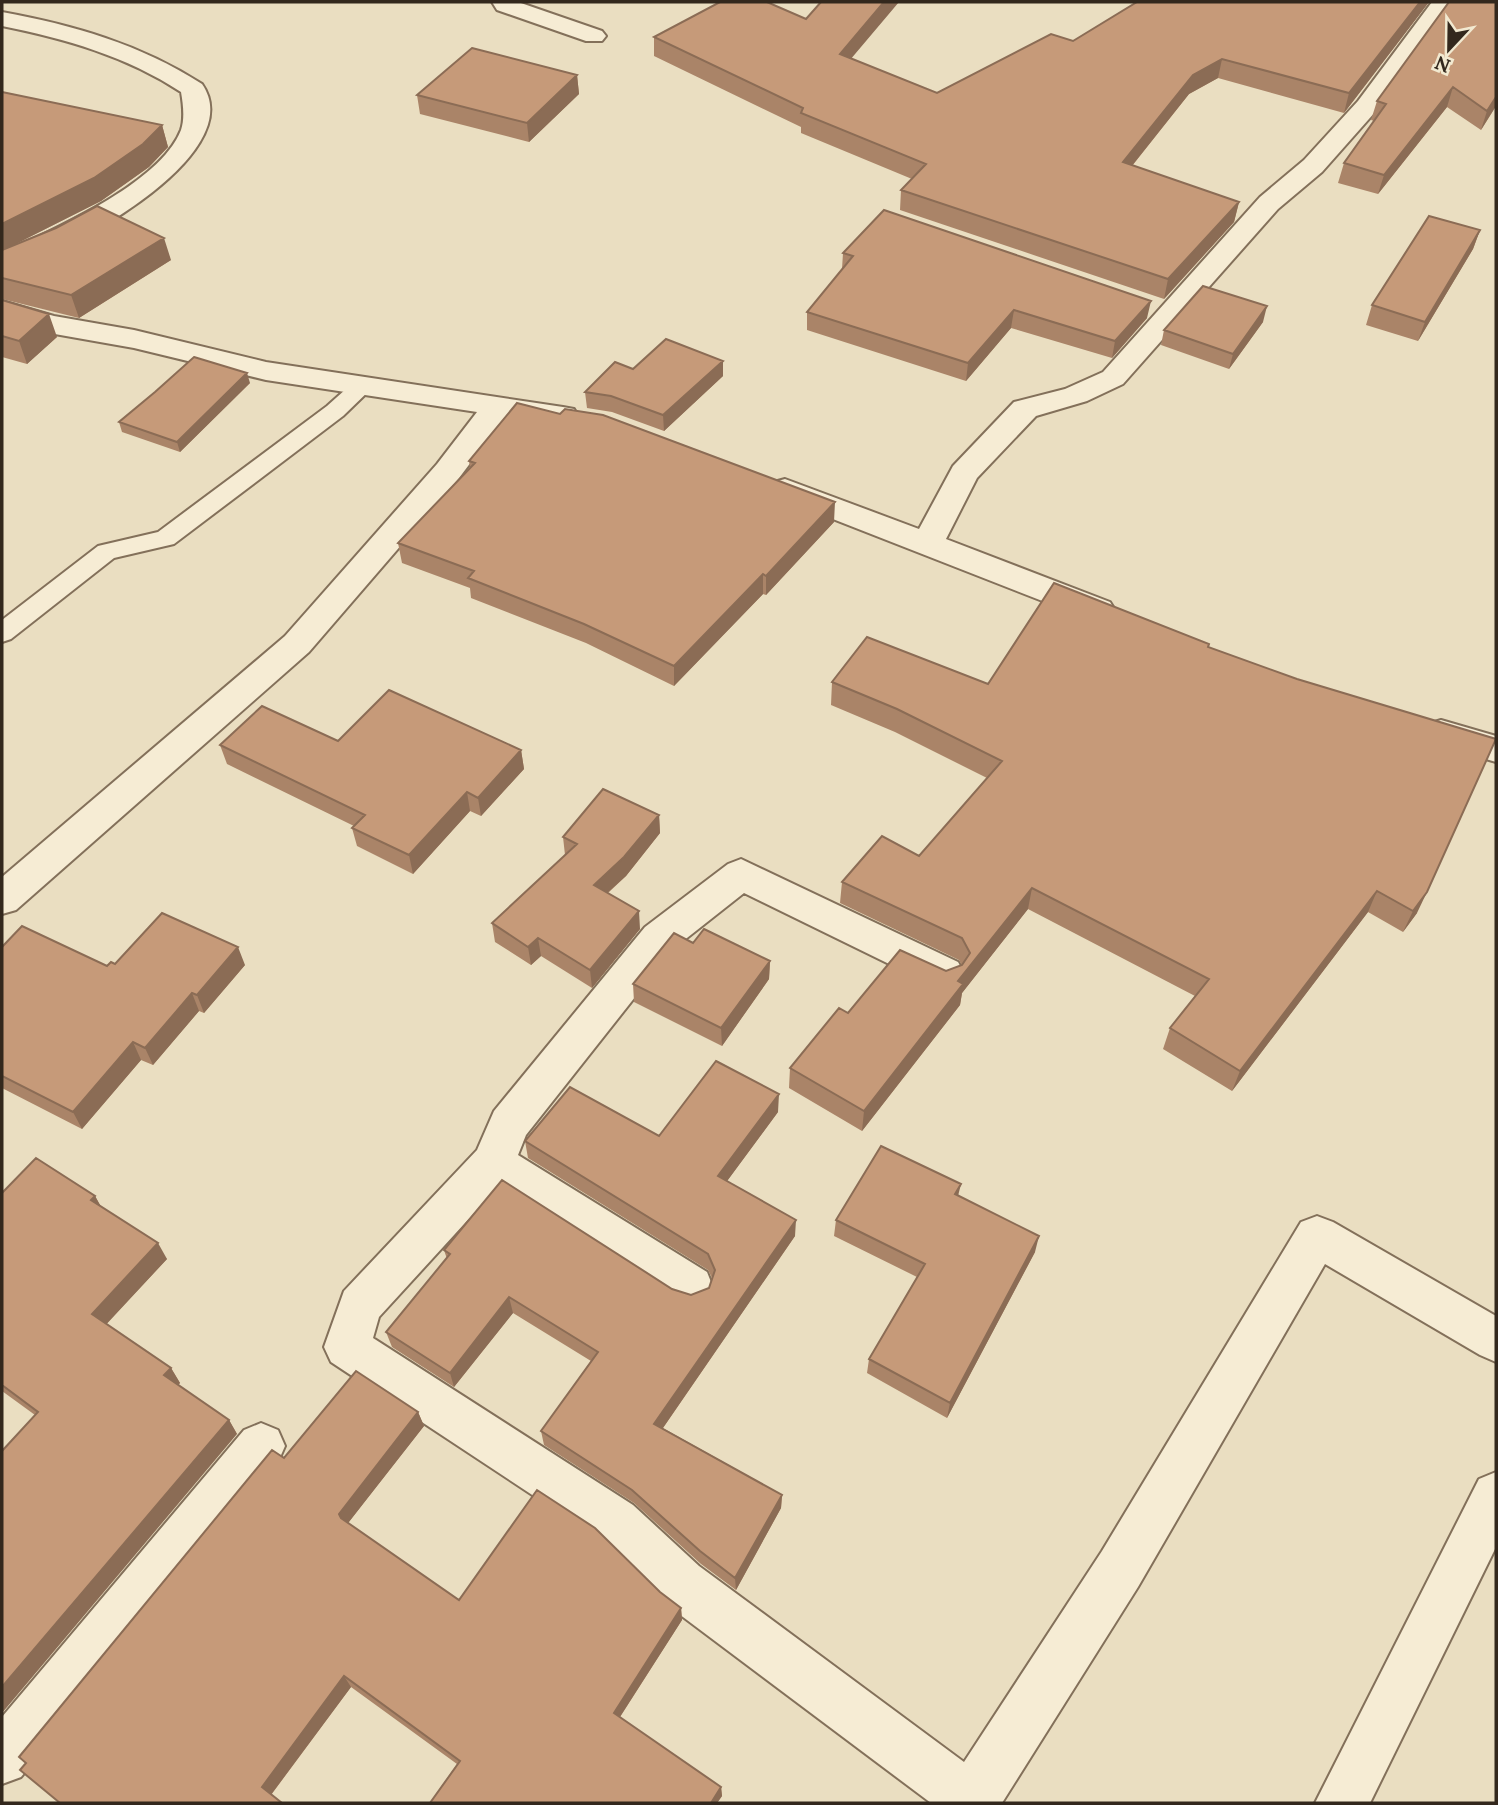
<svg xmlns="http://www.w3.org/2000/svg" width="1498" height="1805" font-family="Lora,serif">
	<style>
		.lines { fill: none; stroke-linecap: round; stroke-linejoin: round }
		.service-casing { stroke: #83705a; stroke-width: 4 }
		.minor-casing { stroke: #83705a; stroke-width: 4 }
		.service { fill: #f6ecd4; fill-rule: evenodd }
		.minor { fill: #f6ecd4; fill-rule: evenodd }
		.wall { fill: #aa8468 }
		.shaded-wall { fill: #8b6c55 }
		.building { fill: #c69a79; stroke: #8b6c55; stroke-width: 2 }
	</style>
	<rect width="100%" height="100%" fill="#eadec1"/>
	<g class="lines">
		<!-- service casing -->
		<g class="service-casing">
			<path id="service" d="M 363,379 L 374,386 L 343,416 L 174,544 L 114,558 L 11,639 L 2,642 L 2,620 L 98,546 L 158,532 L 327,406 L 355,381 Z"/>
		</g>
		<!-- minor casing -->
		<g class="minor-casing">
			<path id="minor" d="M 492,2 L 518,2 L 602,31 L 606,36 L 602,41 L 586,41 L 497,10 Z
				M 1432,2 L 1456,2 L 1376,111 L 1322,172 L 1278,209 L 1123,384 L 1087,401 L 1036,416 L 977,478 L 946,539 L 1110,602 L 1115,610 L 1110,618 L 1098,622 L 1086,618 L 774,496 L 769,489 L 774,482 L 785,479 L 919,529 L 953,466 L 1014,402 L 1065,389 L 1103,372 L 1260,197 L 1304,160 L 1358,101 Z
				M 2,12 C 73,25 140,44 202,84 C 253,157 55,260 2,273 L 2,254 C 52,230 160,184 181,130 C 185,118 183,104 181,92 C 126,56 66,39 2,26 Z
				M 2,301 L 54,316 L 134,330 L 266,362 L 563,407 L 574,409 L 578,416 L 574,423 L 563,425 L 505,417 L 459,478 L 309,652 L 16,910 L 2,914 L 2,877 L 285,636 L 437,464 L 477,412 L 266,380 L 134,348 L 49,333 L 2,318 Z
				M 1441,720 L 1496,736 L 1496,762 L 1428,742 L 1423,733 L 1428,724 Z
				M 741,859 L 958,962 L 964,973 L 958,984 L 944,989 L 930,984 L 744,893 L 673,949 L 526,1135 L 518,1155 L 707,1272 L 713,1287 L 707,1302 L 691,1308 L 675,1302 L 497,1188 L 379,1317 L 373,1338 L 633,1505 L 699,1566 L 964,1762 L 1102,1551 L 1301,1222 L 1317,1216 L 1333,1222 L 1496,1316 L 1496,1362 L 1480,1355 L 1325,1264 L 1138,1587 L 1002,1803 L 931,1803 L 663,1602 L 599,1539 L 331,1362 L 324,1347 L 344,1291 L 477,1150 L 494,1111 L 645,927 L 728,864 Z
				M 261,1423 L 278,1430 L 285,1446 L 278,1462 L 21,1777 L 2,1784 L 2,1717 L 244,1430 Z
				M 1496,1472 L 1496,1547 L 1370,1803 L 1315,1803 L 1479,1479 Z"/>
		</g>
		<!-- service -->
		<use href="#service" class="service"/>
		<!-- minor -->
		<use href="#minor" class="minor"/>
	</g>
	<!-- wall -->
	<path class="wall" d="M 1137,2 L 1429,2 L 1344,113 L 1218,78 L 1189,94 L 1132,166 L 1239,202 L 1234,222 L 1164,299 L 900,210 L 901,190 L 912,179 L 801,133 L 801,127 L 654,56 L 654,37 L 806,19 L 852,59 L 937,93 L 1073,41 Z
		M 1496,2 L 1496,106 L 1481,130 L 1447,107 L 1378,194 L 1338,183 L 1344,163 L 1374,121 L 1371,120 L 1377,101 Z
		M 577,75 L 579,94 L 529,142 L 420,114 L 417,95 Z
		M 2,92 L 162,125 L 168,147 L 149,167 L 101,201 L 17,243 L 171,260 L 79,318 L 2,299 Z
		M 1480,230 L 1473,249 L 1418,341 L 1366,325 L 1372,305 Z
		M 843,253 L 1147,318 L 1112,358 L 1011,328 L 966,381 L 807,330 L 807,312 L 842,269 Z
		M 2,300 L 57,337 L 27,364 L 2,357 Z
		M 1263,322 L 1229,369 L 1161,345 L 1164,330 Z
		M 723,361 L 723,376 L 664,431 L 612,412 L 587,408 L 585,392 L 633,369 Z
		M 250,383 L 180,452 L 122,432 L 119,422 L 155,392 Z
		M 469,461 L 834,522 L 766,595 L 763,594 L 674,686 L 586,643 L 471,598 L 470,588 L 402,563 L 398,543 L 470,468 Z
		M 1208,647 L 1417,913 L 1403,932 L 1368,912 L 1232,1091 L 1163,1049 L 1170,1028 L 1195,996 L 1028,909 L 962,993 L 960,1005 L 862,1131 L 789,1088 L 790,1068 L 848,1013 L 946,971 L 962,966 L 959,960 L 840,903 L 842,882 L 919,856 L 987,778 L 895,732 L 831,705 L 832,682 L 988,684 Z
		M 338,741 L 521,750 L 524,769 L 481,816 L 470,811 L 413,874 L 357,846 L 352,828 L 354,826 L 227,764 L 220,745 Z
		M 659,815 L 660,833 L 626,876 L 608,893 L 640,929 L 592,988 L 541,956 L 531,965 L 495,942 L 492,923 L 565,855 L 563,837 Z
		M 693,943 L 770,961 L 769,979 L 722,1046 L 634,1002 L 633,984 Z
		M 2,947 L 107,966 L 115,964 L 245,965 L 204,1013 L 199,1011 L 153,1065 L 141,1060 L 82,1129 L 2,1088 Z
		M 778,1112 L 727,1181 L 795,1236 L 663,1428 L 782,1495 L 781,1508 L 736,1590 L 701,1564 L 634,1503 L 544,1445 L 541,1431 L 591,1361 L 513,1313 L 454,1387 L 392,1347 L 386,1332 L 447,1259 L 444,1250 L 672,1289 L 691,1295 L 709,1288 L 712,1278 L 708,1270 L 528,1158 L 525,1141 L 659,1136 Z
		M 2,1193 L 95,1196 L 101,1207 L 167,1259 L 106,1324 L 171,1368 L 180,1383 L 178,1385 L 229,1420 L 237,1434 L 35,1415 L 2,1391 Z
		M 958,1196 L 1035,1252 L 947,1418 L 867,1373 L 869,1359 L 917,1277 L 834,1236 L 836,1220 Z
		M 418,1412 L 424,1426 L 348,1523 L 459,1600 L 660,1592 L 681,1608 L 682,1620 L 620,1717 L 721,1787 L 722,1796 L 717,1803 L 430,1803 L 457,1764 L 351,1687 L 271,1795 L 60,1803 L 284,1458 Z"/>
	<!-- shaded-wall -->
	<path class="shaded-wall" d="M 884,2 L 899,2 L 839,73 L 840,54 Z
		M 1420,2 L 1429,2 L 1344,113 L 1349,93 Z
		M 1222,59 L 1218,78 L 1189,94 L 1119,182 L 1123,162 L 1193,75 Z
		M 577,75 L 579,94 L 529,142 L 527,123 Z
		M 1453,87 L 1447,107 L 1378,194 L 1384,175 Z
		M 1496,97 L 1496,106 L 1481,130 L 1487,111 Z
		M 162,125 L 168,147 L 149,167 L 101,201 L 2,251 L 2,224 Z
		M 1239,202 L 1234,222 L 1164,299 L 1168,279 Z
		M 1480,230 L 1473,249 L 1418,341 L 1425,322 Z
		M 164,238 L 171,260 L 79,318 L 71,295 Z
		M 1151,301 L 1147,318 L 1112,358 L 1115,341 Z
		M 1267,306 L 1263,322 L 1229,369 L 1233,354 Z
		M 1014,310 L 1011,328 L 966,381 L 968,363 Z
		M 49,314 L 57,337 L 27,364 L 19,341 Z
		M 723,361 L 723,376 L 664,431 L 663,415 Z
		M 247,373 L 250,383 L 180,452 L 177,442 Z
		M 835,502 L 834,522 L 766,595 L 766,576 Z
		M 763,574 L 763,594 L 674,686 L 674,666 Z
		M 521,750 L 524,769 L 481,816 L 478,798 Z
		M 467,792 L 470,811 L 413,874 L 409,855 Z
		M 659,815 L 660,833 L 626,876 L 596,903 L 594,885 Z
		M 1032,888 L 1028,909 L 962,993 L 960,1005 L 862,1131 L 864,1111 L 958,981 Z
		M 1377,891 L 1368,912 L 1232,1091 L 1240,1071 Z
		M 1427,892 L 1417,913 L 1403,932 L 1413,911 Z
		M 639,911 L 640,929 L 592,988 L 590,970 Z
		M 538,938 L 541,956 L 531,965 L 528,947 Z
		M 238,947 L 245,965 L 204,1013 L 197,995 Z
		M 770,961 L 769,979 L 722,1046 L 721,1028 Z
		M 192,993 L 199,1011 L 153,1065 L 145,1048 Z
		M 133,1042 L 141,1060 L 82,1129 L 73,1112 Z
		M 779,1094 L 778,1112 L 719,1192 L 718,1176 Z
		M 961,1184 L 957,1200 L 955,1194 Z
		M 95,1196 L 104,1212 L 91,1200 Z
		M 796,1220 L 795,1236 L 656,1438 L 654,1424 Z
		M 1039,1236 L 1035,1252 L 947,1418 L 950,1403 Z
		M 158,1243 L 167,1259 L 102,1329 L 92,1314 Z
		M 509,1297 L 513,1313 L 454,1387 L 450,1373 Z
		M 171,1368 L 180,1383 L 173,1390 L 164,1375 Z
		M 418,1412 L 424,1426 L 345,1527 L 339,1514 Z
		M 229,1420 L 237,1434 L 2,1713 L 2,1687 Z
		M 782,1495 L 781,1508 L 736,1590 L 735,1578 Z
		M 681,1608 L 682,1620 L 616,1723 L 614,1713 Z
		M 344,1676 L 351,1687 L 270,1796 L 262,1787 Z
		M 721,1787 L 722,1796 L 717,1803 L 711,1803 Z"/>
	<!-- building -->
	<path class="building" d="M 720,2 L 767,2 L 806,19 L 821,2 L 884,2 L 840,54 L 937,93 L 1051,34 L 1073,41 L 1137,2 L 1420,2 L 1349,93 L 1222,59 L 1193,75 L 1123,162 L 1239,202 L 1168,279 L 901,190 L 926,164 L 801,113 L 803,108 L 654,37 Z
		M 1449,2 L 1496,2 L 1496,97 L 1487,111 L 1453,87 L 1384,175 L 1344,163 L 1386,104 L 1377,101 Z
		M 472,48 L 577,75 L 527,123 L 417,95 Z
		M 2,92 L 162,125 L 143,144 L 94,178 L 2,224 Z
		M 97,206 L 164,238 L 71,295 L 2,278 L 2,250 L 56,228 Z
		M 884,210 L 1151,301 L 1115,341 L 1014,310 L 968,363 L 807,312 L 853,256 L 843,253 Z
		M 1429,216 L 1480,230 L 1425,322 L 1372,305 Z
		M 1203,286 L 1267,306 L 1233,354 L 1164,330 Z
		M 2,300 L 49,314 L 19,341 L 2,336 Z
		M 666,339 L 723,361 L 663,415 L 611,396 L 585,392 L 615,362 L 633,369 Z
		M 194,357 L 247,373 L 177,442 L 119,422 L 155,392 Z
		M 517,403 L 560,414 L 565,409 L 603,415 L 835,502 L 766,576 L 763,574 L 674,666 L 584,624 L 468,578 L 474,571 L 398,543 L 475,463 L 469,461 Z
		M 1054,583 L 1209,644 L 1208,647 L 1297,679 L 1496,739 L 1427,892 L 1413,911 L 1377,891 L 1240,1071 L 1170,1028 L 1209,979 L 1032,888 L 958,981 L 963,984 L 864,1111 L 790,1068 L 839,1008 L 848,1013 L 900,950 L 946,971 L 962,965 L 970,953 L 962,938 L 842,882 L 882,836 L 919,856 L 1002,761 L 897,709 L 832,682 L 867,637 L 988,684 Z
		M 389,690 L 521,750 L 478,798 L 467,792 L 409,855 L 352,828 L 365,815 L 220,745 L 262,706 L 338,741 Z
		M 603,789 L 659,815 L 624,857 L 594,885 L 639,911 L 590,970 L 538,938 L 528,947 L 492,923 L 577,844 L 563,837 Z
		M 162,913 L 238,947 L 197,995 L 192,993 L 145,1048 L 133,1042 L 73,1112 L 2,1076 L 2,947 L 22,926 L 107,966 L 111,962 L 115,964 Z
		M 704,929 L 770,961 L 721,1028 L 633,984 L 674,933 L 693,943 Z
		M 716,1061 L 779,1094 L 718,1176 L 796,1220 L 654,1424 L 782,1495 L 735,1578 L 700,1551 L 632,1490 L 541,1431 L 598,1352 L 509,1297 L 450,1373 L 386,1332 L 450,1254 L 444,1250 L 502,1180 L 672,1289 L 691,1295 L 709,1288 L 715,1270 L 708,1254 L 525,1141 L 570,1087 L 659,1136 Z
		M 881,1146 L 961,1184 L 955,1194 L 1039,1236 L 950,1403 L 869,1359 L 925,1264 L 836,1220 Z
		M 36,1158 L 95,1196 L 91,1200 L 158,1243 L 92,1314 L 171,1368 L 164,1375 L 229,1420 L 2,1687 L 2,1451 L 38,1412 L 2,1385 L 2,1193 Z
		M 356,1371 L 418,1412 L 339,1514 L 341,1518 L 459,1600 L 537,1490 L 595,1528 L 660,1592 L 681,1608 L 614,1713 L 721,1787 L 711,1803 L 430,1803 L 460,1761 L 344,1676 L 262,1787 L 282,1803 L 60,1803 L 20,1770 L 26,1763 L 19,1757 L 272,1450 L 284,1458 Z"/>
	<!-- border -->
	<rect width="1498" height="1805" fill="none" stroke="#33281d" stroke-width="7"/>
	<!-- north arrow -->
	<g transform="translate(1449 49) rotate(202)" stroke="#f2e9d0" stroke-width="5" paint-order="stroke">
	<path d="M0-5L12 26L0 18L-12 26Z" fill="#33281d"/>
	<text y="-10" font-size="19" font-weight="bold" text-anchor="middle" fill="#33281d">N</text>
	</g>
</svg>
